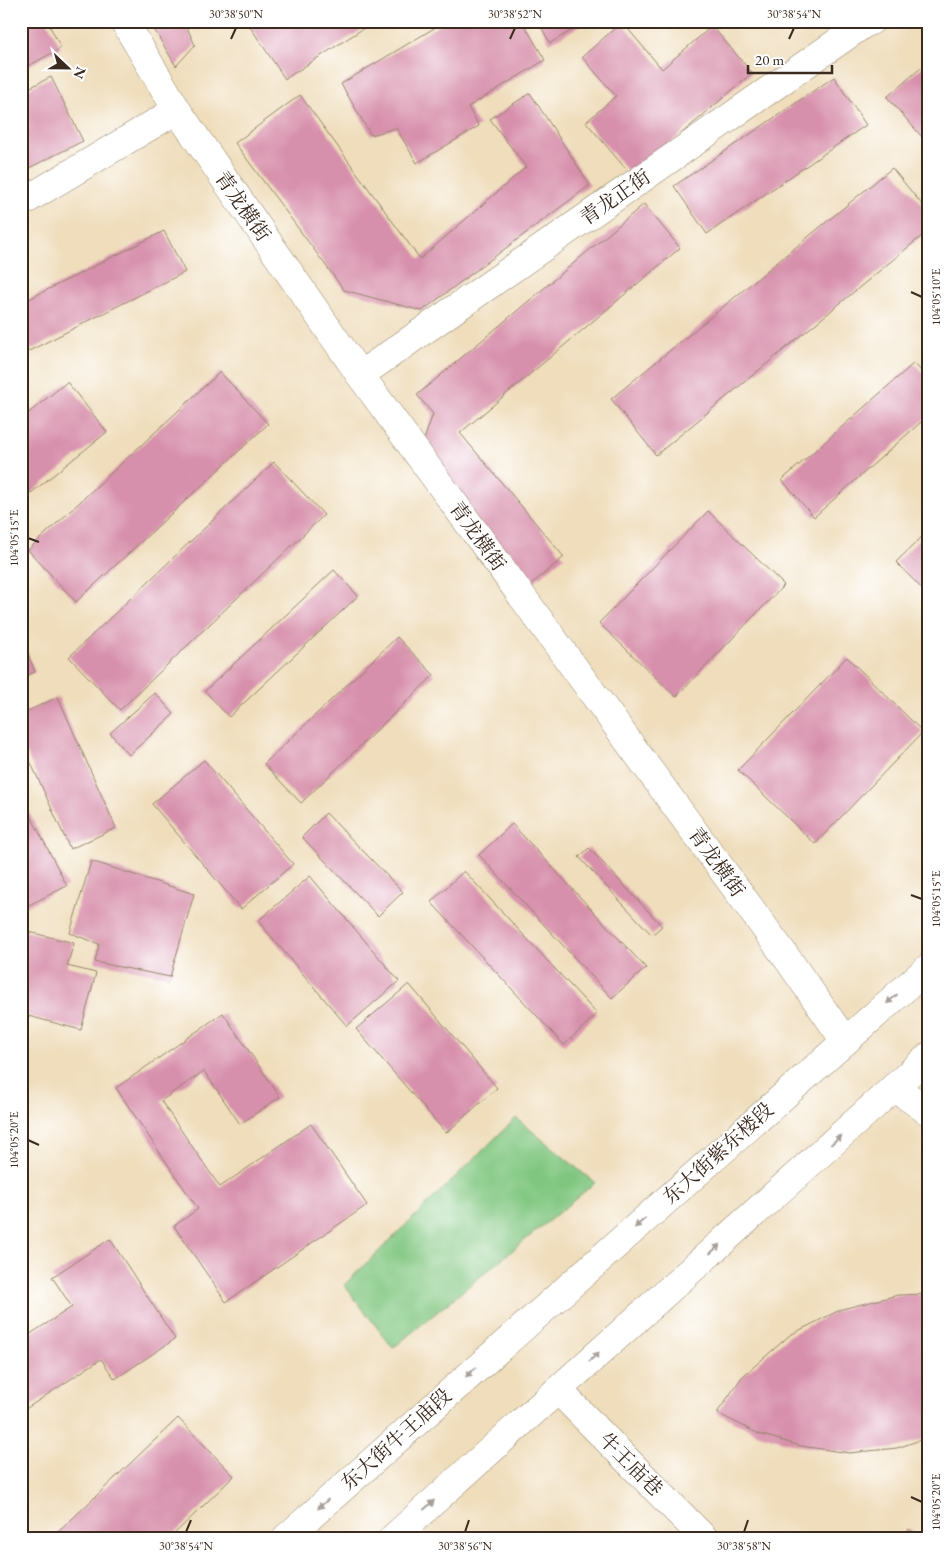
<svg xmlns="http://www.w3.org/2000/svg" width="950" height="1559" font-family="'EB Garamond','Noto Serif SC',serif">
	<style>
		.green { fill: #80c680; stroke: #5e784f }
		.building { fill: #d790ab }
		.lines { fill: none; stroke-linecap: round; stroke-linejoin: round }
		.street-casing { stroke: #95846c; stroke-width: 29 }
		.primary-casing { stroke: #95846c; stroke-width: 29 }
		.street { stroke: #fff; stroke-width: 28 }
		.primary { stroke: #fff; stroke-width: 28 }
		.oneway { fill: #a79f9a }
		.ticks { fill: none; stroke: #3b2a1e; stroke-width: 2 }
		.labels { text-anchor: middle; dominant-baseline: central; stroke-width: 4; stroke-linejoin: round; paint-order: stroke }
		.street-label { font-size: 20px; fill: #3b2a1e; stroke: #fff }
		.neatline { fill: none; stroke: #3b2a1e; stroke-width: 2 }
		.ticks-label { font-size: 12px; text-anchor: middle; fill: #3b2a1e }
	</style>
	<rect width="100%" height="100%" fill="#fff"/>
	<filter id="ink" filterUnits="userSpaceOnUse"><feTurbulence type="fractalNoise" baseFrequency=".02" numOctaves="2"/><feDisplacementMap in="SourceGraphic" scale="10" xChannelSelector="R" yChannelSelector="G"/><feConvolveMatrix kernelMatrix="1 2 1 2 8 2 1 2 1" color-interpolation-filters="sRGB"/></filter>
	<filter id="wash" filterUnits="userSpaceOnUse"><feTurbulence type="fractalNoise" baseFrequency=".0096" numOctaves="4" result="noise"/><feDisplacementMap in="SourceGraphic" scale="20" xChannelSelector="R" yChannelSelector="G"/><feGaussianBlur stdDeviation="1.12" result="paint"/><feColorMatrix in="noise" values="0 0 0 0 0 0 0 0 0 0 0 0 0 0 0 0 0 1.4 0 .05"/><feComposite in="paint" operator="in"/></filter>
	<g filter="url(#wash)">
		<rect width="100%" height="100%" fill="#efddbb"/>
		<!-- green -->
		<path class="green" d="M 516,1118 L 595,1183 L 393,1348 L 344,1285 Z"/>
		<g id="blocks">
			<!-- building -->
			<path class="building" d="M 21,21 L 47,21 L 61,48 L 21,70 Z
				M 149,21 L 184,21 L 195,45 L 176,66 Z
				M 256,21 L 375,21 L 285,79 L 249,25 Z
				M 446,21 L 522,21 L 545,60 L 468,107 L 479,126 L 417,163 L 396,128 L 371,135 L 341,84 Z
				M 538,21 L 588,21 L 550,43 Z
				M 622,22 L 662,69 L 712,26 L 752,73 L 632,176 L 586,122 L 616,96 L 582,57 Z
				M 929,61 L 929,145 L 887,97 Z
				M 51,77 L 83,141 L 21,172 L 21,92 Z
				M 834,77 L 866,125 L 707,234 L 674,186 Z
				M 530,93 L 590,185 L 422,311 L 344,290 L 235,143 L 300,95 L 420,259 L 526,167 L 490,119 Z
				M 892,168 L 929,213 L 929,230 L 656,455 L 611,399 Z
				M 644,204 L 680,248 L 460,433 L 564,557 L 529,586 L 419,454 L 433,414 L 417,395 Z
				M 164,231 L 185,272 L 21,355 L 21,303 Z
				M 914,363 L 929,380 L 929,415 L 814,517 L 782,480 Z
				M 220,372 L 268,424 L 76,602 L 28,550 Z
				M 67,382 L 107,432 L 31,493 L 21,482 L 21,419 Z
				M 274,462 L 324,515 L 120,710 L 69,657 Z
				M 708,511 L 784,585 L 676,697 L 599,623 Z
				M 929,530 L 929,596 L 896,562 Z
				M 334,570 L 358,596 L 229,717 L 205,691 Z
				M 21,636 L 35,672 L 21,678 Z
				M 397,637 L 434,675 L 301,803 L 264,764 Z
				M 847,657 L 923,732 L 815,844 L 738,770 Z
				M 155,693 L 174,714 L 129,755 L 110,733 Z
				M 58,697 L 116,828 L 70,849 L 21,741 L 21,714 Z
				M 204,760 L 293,864 L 241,909 L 152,804 Z
				M 21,797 L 67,886 L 21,909 Z
				M 326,813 L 403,892 L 378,916 L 302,837 Z
				M 512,824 L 646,968 L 612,998 L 479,855 Z
				M 589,848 L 662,926 L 652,935 L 579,857 Z
				M 91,861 L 194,894 L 170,977 L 95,962 L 99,944 L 70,933 Z
				M 464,871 L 597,1014 L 564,1045 L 431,902 Z
				M 310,876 L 399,981 L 347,1026 L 258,921 Z
				M 21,930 L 74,943 L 67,966 L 96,973 L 81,1030 L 21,1014 Z
				M 409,984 L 497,1088 L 446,1133 L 356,1029 Z
				M 223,1013 L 280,1097 L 240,1124 L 204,1071 L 161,1101 L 220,1187 L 311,1124 L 367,1205 L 226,1302 L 174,1226 L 198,1209 L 116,1088 Z
				M 110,1239 L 175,1339 L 115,1379 L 101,1359 L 21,1412 L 21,1340 L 72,1307 L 52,1277 Z
				M 929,1294 L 929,1437 L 897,1448 L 849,1453 L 801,1446 L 759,1434 L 717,1413 L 742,1377 L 790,1335 L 842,1309 L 898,1295 Z
				M 178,1418 L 234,1476 L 170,1538 L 52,1538 Z
				M 909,1529 L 918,1538 L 901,1538 Z"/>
		</g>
	</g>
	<g filter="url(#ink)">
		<use href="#blocks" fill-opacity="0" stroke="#95846c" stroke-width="1"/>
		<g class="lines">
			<!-- street casing -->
			<g class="street-casing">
				<path id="street" d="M 124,21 L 177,110 L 360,375 L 789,961 L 845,1041
					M 21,203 L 177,110
					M 360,375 L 865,23 L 871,21
					M 894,1087 L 929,1112
					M 558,1390 L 704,1538"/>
			</g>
			<!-- primary casing -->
			<g class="primary-casing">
				<path id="primary" d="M 286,1538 L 929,967
					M 393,1538 L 929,1056"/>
			</g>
			<!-- street -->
			<use href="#street" class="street"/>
			<!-- primary -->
			<use href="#primary" class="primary"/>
		</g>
		<!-- one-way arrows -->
		<defs><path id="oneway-solid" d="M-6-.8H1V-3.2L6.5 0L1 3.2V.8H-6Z" transform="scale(1.25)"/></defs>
		<g class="oneway">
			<use href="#oneway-solid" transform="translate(892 999) rotate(139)"/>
			<use href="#oneway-solid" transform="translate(836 1140) rotate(-42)"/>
			<use href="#oneway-solid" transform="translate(640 1223) rotate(138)"/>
			<use href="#oneway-solid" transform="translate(715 1249) rotate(-42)"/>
			<use href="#oneway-solid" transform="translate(594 1357) rotate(-42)"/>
			<use href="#oneway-solid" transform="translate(471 1372) rotate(138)"/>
			<use href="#oneway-solid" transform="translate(323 1504) rotate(138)"/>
			<use href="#oneway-solid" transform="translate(429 1505) rotate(-42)"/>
		</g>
	</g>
	<!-- ticks -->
	<path class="ticks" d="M 231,39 L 236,28M 510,39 L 515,28M 789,39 L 794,28M 911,292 L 922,297M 28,538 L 39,542M 911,895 L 922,899M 28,1140 L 39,1145M 911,1497 L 922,1502M 186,1532 L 191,1520M 465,1532 L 469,1520M 744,1532 L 748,1520"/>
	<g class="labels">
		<!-- street labels -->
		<g class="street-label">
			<text transform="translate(615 197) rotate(-35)">青龙正街</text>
			<text transform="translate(243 206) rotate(55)">青龙横街</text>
			<text transform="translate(478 536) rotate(54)">青龙横街</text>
			<text transform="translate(717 862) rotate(54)">青龙横街</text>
			<text transform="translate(718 1153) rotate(-42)">东大街紫东楼段</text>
			<text transform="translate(396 1439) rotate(-42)">东大街牛王庙段</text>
			<text transform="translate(631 1464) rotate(45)">牛王庙巷</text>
		</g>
	</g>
	<!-- margin -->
	<rect width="950" height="1559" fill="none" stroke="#fff" stroke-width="55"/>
	<!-- north arrow -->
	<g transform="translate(68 68) rotate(112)" stroke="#ffffff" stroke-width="4" paint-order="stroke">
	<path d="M0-4L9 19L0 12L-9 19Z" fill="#3b2a1e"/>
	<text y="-8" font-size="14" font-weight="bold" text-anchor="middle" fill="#3b2a1e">N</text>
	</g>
	<!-- scale -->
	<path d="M748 65v8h84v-8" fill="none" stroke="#3b2a1e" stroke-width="2.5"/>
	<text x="755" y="65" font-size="15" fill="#3b2a1e" stroke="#ffffff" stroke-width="4" paint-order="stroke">20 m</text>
	<rect x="28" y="28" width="894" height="1504" class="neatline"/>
	<g class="ticks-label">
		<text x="236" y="18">30°38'50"N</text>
		<text x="515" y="18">30°38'52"N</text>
		<text x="794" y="18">30°38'54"N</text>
		<text transform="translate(936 297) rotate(-90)" y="4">104°05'10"E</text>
		<text transform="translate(14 538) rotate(-90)" y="4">104°05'15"E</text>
		<text transform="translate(936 899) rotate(-90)" y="4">104°05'15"E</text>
		<text transform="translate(14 1140) rotate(-90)" y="4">104°05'20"E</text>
		<text transform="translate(936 1502) rotate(-90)" y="4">104°05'20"E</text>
		<text x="186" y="1550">30°38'54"N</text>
		<text x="465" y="1550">30°38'56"N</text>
		<text x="744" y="1550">30°38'58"N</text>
	</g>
</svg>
